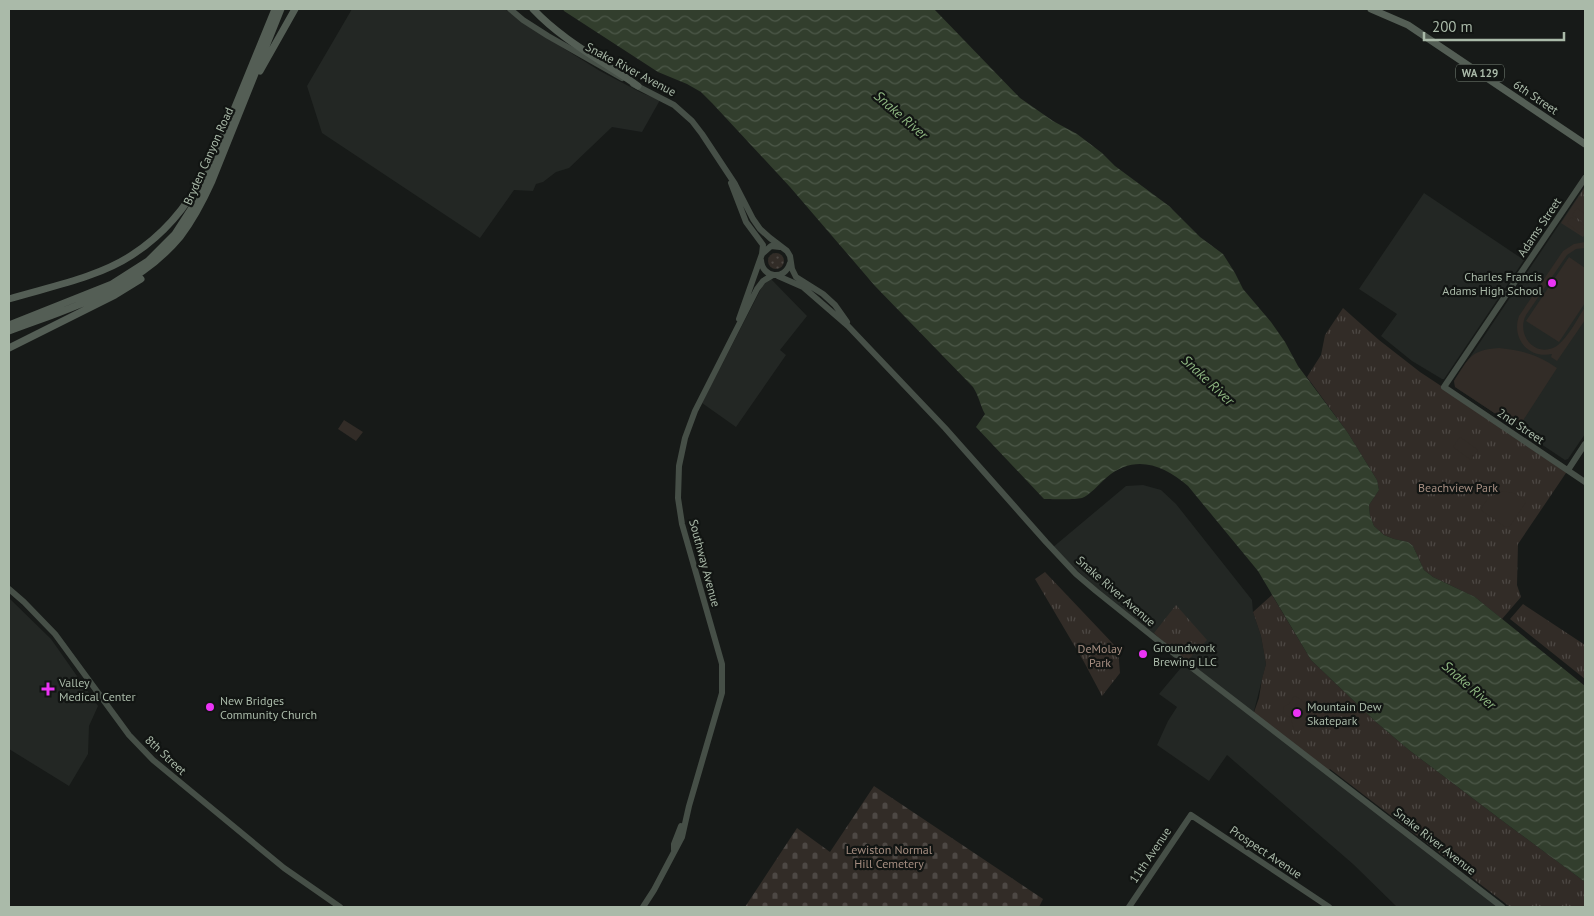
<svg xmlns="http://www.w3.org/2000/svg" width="1594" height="916" font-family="'PT Sans',sans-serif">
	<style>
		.built { fill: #232724 }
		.grass { fill: url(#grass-dots) }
		.cemetery { fill: url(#cemetery-stones) }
		.park { fill: url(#park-tufts) }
		.garden { fill: #322c27 }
		.water { fill: url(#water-waves) }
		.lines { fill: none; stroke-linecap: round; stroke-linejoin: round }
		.secondary { stroke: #464f47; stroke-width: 6 }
		.primary { stroke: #545e55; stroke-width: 7 }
		.poi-dot { fill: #eb34f5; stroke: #121513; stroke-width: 2 }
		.labels { text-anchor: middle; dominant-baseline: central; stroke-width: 4.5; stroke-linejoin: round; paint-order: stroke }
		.shield { fill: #121513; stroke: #7c887c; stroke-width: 1 }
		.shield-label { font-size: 11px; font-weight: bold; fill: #aabaa9 }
		.street-label { font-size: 12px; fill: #aabaa9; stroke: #121513 }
		.poi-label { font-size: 12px; fill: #aabaa9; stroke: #121513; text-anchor: start }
		.park-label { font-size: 12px; fill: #a58d80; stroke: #121513 }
		.water-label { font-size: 14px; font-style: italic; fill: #8db580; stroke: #121513 }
	</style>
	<defs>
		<pattern id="grass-dots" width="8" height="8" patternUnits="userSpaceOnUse" patternTransform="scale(1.25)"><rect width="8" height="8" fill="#322c27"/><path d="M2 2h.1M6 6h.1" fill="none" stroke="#4d4844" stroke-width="1.8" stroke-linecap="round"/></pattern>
		<pattern id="cemetery-stones" width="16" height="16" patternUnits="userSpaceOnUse" patternTransform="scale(1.25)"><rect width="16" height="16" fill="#322c27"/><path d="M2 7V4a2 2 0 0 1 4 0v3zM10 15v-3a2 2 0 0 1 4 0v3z" fill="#4d4844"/></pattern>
		<pattern id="park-tufts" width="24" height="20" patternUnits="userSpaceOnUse" patternTransform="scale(1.25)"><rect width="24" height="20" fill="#322c27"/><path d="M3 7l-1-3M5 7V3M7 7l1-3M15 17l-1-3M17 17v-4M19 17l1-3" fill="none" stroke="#4d4844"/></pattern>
		<pattern id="water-waves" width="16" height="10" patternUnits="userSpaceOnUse" patternTransform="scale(1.25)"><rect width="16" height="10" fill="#323e2d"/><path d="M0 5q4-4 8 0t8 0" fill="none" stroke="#4d5849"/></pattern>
	</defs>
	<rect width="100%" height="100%" fill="#171a18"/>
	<!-- built -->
	<path class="built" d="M 352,9 L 505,9 L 536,31 L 600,71 L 642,93 L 660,100 L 642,132 L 612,127 L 569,168 L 556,172 L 543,182 L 536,184 L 533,191 L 514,190 L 480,238 L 322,133 L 307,86 Z
		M 1585,186 L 1585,434 L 1568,459 L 1565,460 L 1455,387 L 1454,381 Z
		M 1424,193 L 1524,260 L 1444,379 L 1442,379 L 1412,361 L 1381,336 L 1397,314 L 1359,289 Z
		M 771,279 L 807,316 L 780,350 L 786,355 L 736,427 L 702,403 L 763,285 Z
		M 1143,485 L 1161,490 L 1176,504 L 1252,600 L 1253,612 L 1261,636 L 1266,664 L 1253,715 L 1502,907 L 1397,907 L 1353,864 L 1227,755 L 1209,781 L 1157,745 L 1168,721 L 1177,707 L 1159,694 L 1185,663 L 1145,631 L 1052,548 L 1126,486 Z
		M 9,598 L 51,639 L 98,706 L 89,726 L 88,754 L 69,786 L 9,749 Z"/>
	<!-- grass -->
	<path class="grass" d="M768 261a8 8 0 1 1 16 0a8 8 0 1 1-16 0Z"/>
	<!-- cemetery -->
	<path class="cemetery" d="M 874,786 L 1043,899 L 1039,907 L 745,907 L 797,828 L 830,852 Z"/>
	<!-- park -->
	<path class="park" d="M 1585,187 L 1585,234 L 1583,237 L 1561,223 Z
		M 1343,308 L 1379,340 L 1420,372 L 1568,470 L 1518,544 L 1517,585 L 1521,597 L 1502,619 L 1475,597 L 1433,577 L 1424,570 L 1413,546 L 1408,542 L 1394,539 L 1384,535 L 1374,526 L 1370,516 L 1369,505 L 1379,490 L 1377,480 L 1348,433 L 1307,377 L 1321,355 L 1325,335 Z
		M 1045,572 L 1118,649 L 1120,673 L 1102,696 L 1084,662 L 1035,579 Z
		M 1272,595 L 1311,660 L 1376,722 L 1409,750 L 1508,825 L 1585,882 L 1585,907 L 1510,907 L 1330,769 L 1327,772 L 1253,715 L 1259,698 L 1262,679 L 1266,664 L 1261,636 L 1253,612 Z
		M 1523,604 L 1585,645 L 1585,679 L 1510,619 Z
		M 1176,605 L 1207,640 L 1185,663 L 1154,633 Z"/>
	<!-- garden -->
	<path class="garden" d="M 1577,208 L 1585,214 L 1585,223 L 1572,215 Z
		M 1571,217 L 1585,226 L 1580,233 L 1567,223 Z
		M 1585,242 L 1585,248 L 1576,249 L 1567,255 L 1526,315 C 1516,334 1534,358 1555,347 C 1566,341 1578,318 1585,307 L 1585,320 L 1557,361 L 1551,357 L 1552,354 C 1529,359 1511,339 1519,316 L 1563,251 L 1574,244 Z
		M 1569,257 L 1585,268 L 1585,303 L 1559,342 L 1526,321 Z
		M 1499,348 C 1524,351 1536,354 1557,368 L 1522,422 L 1511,424 L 1455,387 L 1454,381 C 1469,358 1470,350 1499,348 Z
		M 344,420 L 363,432 L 356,441 L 338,429 Z
		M 1460,437 L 1478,450 L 1471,460 L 1453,447 Z
		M 1501,492 C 1511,491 1519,494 1526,502 L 1510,526 L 1505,527 L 1481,510 C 1485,500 1491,495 1501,492 Z
		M 1294,696 C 1302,698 1314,712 1312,721 L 1310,722 L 1313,728 L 1311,730 L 1308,724 L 1298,732 L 1294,731 L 1291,718 L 1284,714 L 1283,707 L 1289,704 Z"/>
	<!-- water -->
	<path class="water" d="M 563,9 L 934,9 L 1020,98 L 1053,121 L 1077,134 L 1102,153 L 1115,166 L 1169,206 L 1200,237 L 1223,254 L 1235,273 L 1243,289 L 1271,322 L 1285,342 L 1298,366 L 1348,433 L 1377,480 L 1379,490 L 1369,505 L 1370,516 L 1374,526 L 1384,535 L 1394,539 L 1408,542 L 1413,546 L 1424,570 L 1433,577 L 1475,597 L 1585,686 L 1585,882 L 1508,825 L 1409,750 L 1376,722 L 1311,660 L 1258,571 L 1188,486 C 1162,464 1134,454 1106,478 C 1100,483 1089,496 1082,498 C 1075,500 1053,499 1044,499 L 976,427 L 985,414 C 980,405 979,396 973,387 L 875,286 L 790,187 L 712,103 L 701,92 L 687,84 L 658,72 L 564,11 Z"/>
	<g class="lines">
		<!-- secondary -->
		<path class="secondary" d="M 510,9 L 523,20 L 548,36 L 622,78
			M 633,84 L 674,105 L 692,121 L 702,134 L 735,184 L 753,219 L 760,229 L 770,238 L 787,251 L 790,256 L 792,269 L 796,277 L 823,294 L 835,305 L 847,322
			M 1585,178 L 1444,387 L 1585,482
			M 731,183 L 746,222 L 763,245 L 762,254
			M 761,260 C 762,278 785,281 790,263
			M 778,276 L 803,287 L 848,326 L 945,428 L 1046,542 L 1076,574 L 1096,591 L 1187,664 L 1502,907
			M 739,319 L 762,254 L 771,246 L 780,247
			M 1568,470 L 1585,444
			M 9,589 L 24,602 L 55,634 L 129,735 L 153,760 L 284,868 L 340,907
			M 674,850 L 674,844 L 681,826
			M 643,907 L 654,890 L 682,837 L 689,806 L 722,693 L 722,664 L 682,524 L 678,498 L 679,466 L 685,438 L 695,411 L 757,289 L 763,281 L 773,275
			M 1129,907 L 1191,815 L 1329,907"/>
		<!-- primary -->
		<path class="primary" d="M 533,9 C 563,41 603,61 638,86
			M 1371,9 L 1408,25 L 1585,144
			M 260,71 L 295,9
			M 9,299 C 48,287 97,278 132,255 C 163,235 186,208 203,176
			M 9,325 L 112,284 L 148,261 L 175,234 L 197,200 L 275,9
			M 9,331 C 70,308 136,290 180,237 C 193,220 203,201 212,181 L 281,9
			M 9,348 L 115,295 L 141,279"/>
	</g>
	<!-- markers -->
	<g class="poi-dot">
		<circle cx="1552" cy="283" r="5"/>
		<circle cx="1143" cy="654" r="5"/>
		<path d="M45.5 681.5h5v5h5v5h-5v5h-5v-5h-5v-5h5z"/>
		<circle cx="210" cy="707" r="5"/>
		<circle cx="1297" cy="713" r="5"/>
	</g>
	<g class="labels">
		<!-- shield labels -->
		<rect class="shield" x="1456" y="64.5" width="48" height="17" rx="4"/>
		<g class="shield-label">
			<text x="1480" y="73">WA 129</text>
		</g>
		<!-- street labels -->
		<g class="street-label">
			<text transform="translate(631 69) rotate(28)">Snake River Avenue</text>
			<text transform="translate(1536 97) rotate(34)">6th Street</text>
			<text transform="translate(208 156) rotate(-66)">Bryden Canyon Road</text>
			<text transform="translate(1539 227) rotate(-56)">Adams Street</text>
			<text transform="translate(1521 426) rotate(34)">2nd Street</text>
			<text transform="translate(705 563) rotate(75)">Southway Avenue</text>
			<text transform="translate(1116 591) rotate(41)">Snake River Avenue</text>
			<text transform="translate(166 755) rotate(43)">8th Street</text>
			<text transform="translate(1435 841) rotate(38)">Snake River Avenue</text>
			<text transform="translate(1266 852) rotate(34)">Prospect Avenue</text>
			<text transform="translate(1150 855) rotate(-56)">11th Avenue</text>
		</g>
		<!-- poi labels -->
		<g class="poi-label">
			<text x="1542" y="276" text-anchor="end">Charles Francis<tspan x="1542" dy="14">Adams High School</tspan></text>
			<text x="1153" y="647">Groundwork<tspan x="1153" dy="14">Brewing LLC</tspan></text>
			<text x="59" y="682">Valley<tspan x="59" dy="14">Medical Center</tspan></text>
			<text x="220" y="700">New Bridges<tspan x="220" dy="14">Community Church</tspan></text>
			<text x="1307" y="706">Mountain Dew<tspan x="1307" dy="14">Skatepark</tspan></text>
		</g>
		<!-- park labels -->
		<g class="park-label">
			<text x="1458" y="487">Beachview Park</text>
			<text x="1100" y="648">DeMolay<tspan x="1100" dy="14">Park</tspan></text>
			<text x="889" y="849">Lewiston Normal<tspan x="889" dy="14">Hill Cemetery</tspan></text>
		</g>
		<!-- water labels -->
		<g class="water-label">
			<text transform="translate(901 115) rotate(41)">Snake River</text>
			<text transform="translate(1208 380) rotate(43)">Snake River</text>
			<text transform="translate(1469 685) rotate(41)">Snake River</text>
		</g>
	</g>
	<!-- border -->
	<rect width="1594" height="916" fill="none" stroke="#aabaa9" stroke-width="20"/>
	<!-- scale -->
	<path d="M1424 32v8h140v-8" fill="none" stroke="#aabaa9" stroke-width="2.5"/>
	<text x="1432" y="32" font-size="15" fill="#aabaa9" stroke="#121513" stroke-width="4" paint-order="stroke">200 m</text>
</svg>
